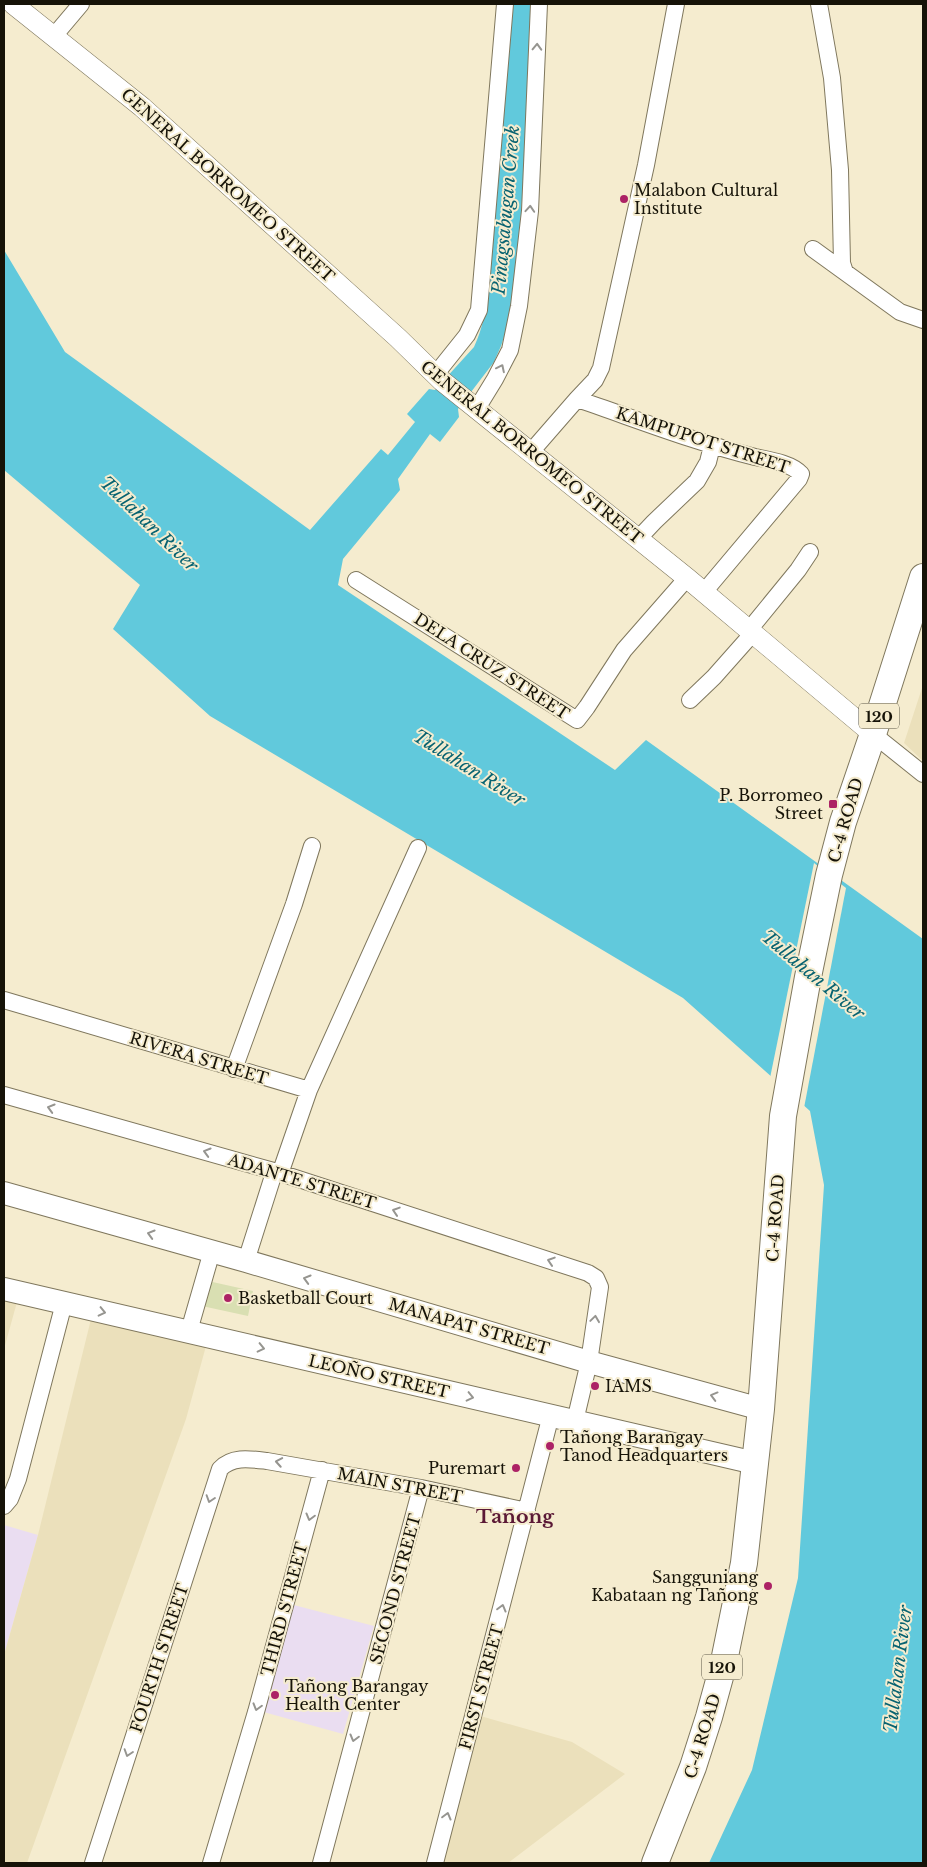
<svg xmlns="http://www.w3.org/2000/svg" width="927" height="1867" font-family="'Libre Baskerville',serif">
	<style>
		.commercial { fill: #eaddf1 }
		.built { fill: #ebe0bb }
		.green { fill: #d9dfb2 }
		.water { fill: #61c9dc }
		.pier { fill: #f5eccf }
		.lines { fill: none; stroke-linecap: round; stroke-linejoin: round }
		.minor-casing { stroke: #7f775d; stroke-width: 18 }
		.tertiary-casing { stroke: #7f775d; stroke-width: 21 }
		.secondary-casing { stroke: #7f775d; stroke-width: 24 }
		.trunk-casing { stroke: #7f775d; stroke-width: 28 }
		.minor { stroke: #fff; stroke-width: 16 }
		.tertiary { stroke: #fff; stroke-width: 20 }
		.secondary { stroke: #fff; stroke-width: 22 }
		.trunk { stroke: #fff; stroke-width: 26 }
		.oneway { stroke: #969590 }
		.poi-dot { fill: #ac2265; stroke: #f5eccf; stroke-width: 2 }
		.labels { text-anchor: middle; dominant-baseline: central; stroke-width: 4; stroke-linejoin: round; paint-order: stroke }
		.shield { fill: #f5eccf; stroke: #595444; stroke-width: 1 }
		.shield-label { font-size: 15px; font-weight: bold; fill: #161308 }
		.street-label { font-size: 16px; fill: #161308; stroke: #f5eccf }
		.poi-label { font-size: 16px; fill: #161308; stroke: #f5eccf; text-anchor: start }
		.water-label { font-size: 18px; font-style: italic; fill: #086371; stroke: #f5eccf }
		.quarter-label { font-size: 19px; font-weight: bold; fill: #5b1936; stroke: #f5eccf }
	</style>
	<rect width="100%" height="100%" fill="#f5eccf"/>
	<!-- commercial -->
	<path class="commercial" d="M 4,1525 L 38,1535 L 4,1655 Z
		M 290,1604 L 374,1626 L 343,1734 L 260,1711 Z"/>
	<!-- built -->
	<path class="built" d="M 923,685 L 923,761 L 904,743 Z
		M 4,1299 L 17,1302 L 4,1349 Z
		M 91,1319 L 206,1346 L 186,1419 L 27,1863 L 4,1863 L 4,1655 L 38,1535 Z
		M 477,1715 L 572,1742 L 625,1774 L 508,1863 L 438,1863 Z"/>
	<!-- green -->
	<path class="green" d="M 208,1281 L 253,1291 L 248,1316 L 202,1306 Z"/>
	<!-- water -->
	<path class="water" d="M 512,4 L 535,4 L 515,304 L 501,346 L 494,362 L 458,409 L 459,417 L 440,442 L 430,434 L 398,479 L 400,490 L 343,559 L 338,585 L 615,770 L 646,740 L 923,939 L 923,1863 L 709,1863 L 752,1770 L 798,1578 L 824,1185 L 810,1111 L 683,998 L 210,716 L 113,629 L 140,585 L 4,470 L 4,250 L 65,352 L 310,530 L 381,449 L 388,455 L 415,422 L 407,414 L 429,389 L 435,390 L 474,347 C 483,328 486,309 488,289 Z"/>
	<!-- pier -->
	<path class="pier" d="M 814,863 L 846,888 L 804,1108 L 770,1078 Z"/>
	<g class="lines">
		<!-- minor casing -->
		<g class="minor-casing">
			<path id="minor" d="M 819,4 L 832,78 L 840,170 L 842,263 L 845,272
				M 54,36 L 81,4
				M 813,249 L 900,312 L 923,320
				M 435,375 L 467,335 L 479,310 L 505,4
				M 577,399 C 636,419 694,442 755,457 C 769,460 791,463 801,474 L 799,479 L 704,592
				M 476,410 L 495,379 L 510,350 L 519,306 L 530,211 L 539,4
				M 530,453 L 577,399 L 595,380 L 601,368 L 646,165 L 676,4
				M 638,539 L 654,522 L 697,481 L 708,462 L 712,446
				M 356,580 L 577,720 L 587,707 L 624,650 L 687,578
				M 749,630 L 798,570 L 810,552
				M 690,700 L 714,677 L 753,633
				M 873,734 L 923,774
				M 4,1000 L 309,1090
				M 234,1069 L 294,904 L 312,846
				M 4,1095 L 277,1172 L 588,1273 L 596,1278 L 600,1287 L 589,1362 L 575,1421
				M 246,1261 L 273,1176 L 282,1168 L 309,1090 L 418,848
				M 185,1331 L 191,1324 L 212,1251
				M 4,1506 L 10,1499 L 18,1479 L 64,1303
				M 93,1863 L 220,1469 C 232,1456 250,1459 267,1461 L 421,1488 L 527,1511
				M 211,1863 L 256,1712 L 322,1470
				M 321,1863 L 421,1488
				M 435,1863 L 551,1415"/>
		</g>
		<!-- tertiary casing -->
		<g class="tertiary-casing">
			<path id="tertiary" d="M 13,4 L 142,107 L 398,338 L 442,381 L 687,578 L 873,734"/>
		</g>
		<!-- secondary casing -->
		<g class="secondary-casing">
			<path id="secondary" d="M 4,1193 L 246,1261 L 589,1362 L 761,1409
				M 4,1289 L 755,1463"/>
		</g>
		<!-- trunk casing -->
		<g class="trunk-casing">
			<path id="trunk" d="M 655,1863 L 693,1767 L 709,1717 L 723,1666 L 744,1563 L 761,1409 L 783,1116 L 808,977 L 829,875 L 843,822 L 873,734 L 923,577"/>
		</g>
		<!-- minor -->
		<use href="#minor" class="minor"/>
		<!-- tertiary -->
		<use href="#tertiary" class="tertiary"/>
		<!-- secondary -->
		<use href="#secondary" class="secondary"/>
		<!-- trunk -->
		<use href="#trunk" class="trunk"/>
	</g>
	<!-- one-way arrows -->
	<defs><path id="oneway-chevron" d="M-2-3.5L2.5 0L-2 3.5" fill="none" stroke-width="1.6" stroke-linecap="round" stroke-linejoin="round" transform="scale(1.25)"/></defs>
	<g class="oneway">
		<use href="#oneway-chevron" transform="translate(537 47) rotate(-88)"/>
		<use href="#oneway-chevron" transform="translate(530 209) rotate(-86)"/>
		<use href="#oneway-chevron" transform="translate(501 368) rotate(-64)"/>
		<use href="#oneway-chevron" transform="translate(51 1108) rotate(-164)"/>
		<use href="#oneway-chevron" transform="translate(207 1152) rotate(-164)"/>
		<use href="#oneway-chevron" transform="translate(396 1211) rotate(-162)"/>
		<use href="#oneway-chevron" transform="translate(151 1234) rotate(-164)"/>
		<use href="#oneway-chevron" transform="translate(551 1261) rotate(-162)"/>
		<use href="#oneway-chevron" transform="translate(307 1279) rotate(-164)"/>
		<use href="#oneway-chevron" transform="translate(102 1312) rotate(13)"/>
		<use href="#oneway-chevron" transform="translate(595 1319) rotate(-82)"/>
		<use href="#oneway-chevron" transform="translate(261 1348) rotate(13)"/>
		<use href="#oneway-chevron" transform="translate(714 1396) rotate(-165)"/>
		<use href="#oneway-chevron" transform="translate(470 1397) rotate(13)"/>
		<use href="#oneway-chevron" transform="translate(279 1462) rotate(-170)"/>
		<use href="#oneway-chevron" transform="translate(210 1499) rotate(108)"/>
		<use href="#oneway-chevron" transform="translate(310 1517) rotate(105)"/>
		<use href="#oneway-chevron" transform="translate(502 1608) rotate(-75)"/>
		<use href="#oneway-chevron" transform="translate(257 1707) rotate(106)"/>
		<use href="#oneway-chevron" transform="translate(354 1738) rotate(105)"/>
		<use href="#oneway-chevron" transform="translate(128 1753) rotate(108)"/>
		<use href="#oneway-chevron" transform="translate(447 1816) rotate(-75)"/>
	</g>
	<!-- markers -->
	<g class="poi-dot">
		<circle cx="624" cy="199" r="5"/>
		<rect x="828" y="799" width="10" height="10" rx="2.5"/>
		<circle cx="228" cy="1298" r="5"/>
		<circle cx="595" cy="1386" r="5"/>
		<circle cx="550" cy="1446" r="5"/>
		<circle cx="516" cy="1468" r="5"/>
		<circle cx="768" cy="1586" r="5"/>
		<circle cx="275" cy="1695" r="5"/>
	</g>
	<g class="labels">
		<!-- shield labels -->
		<g class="shield">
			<rect x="859" y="703.5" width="40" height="25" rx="4"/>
			<rect x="702" y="1654.5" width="40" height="25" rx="4"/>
		</g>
		<g class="shield-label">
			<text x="879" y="716">120</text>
			<text x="722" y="1667">120</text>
		</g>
		<!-- street labels -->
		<g class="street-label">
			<text transform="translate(228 185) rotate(42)">GENERAL BORROMEO STREET</text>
			<text transform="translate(703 440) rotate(18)">KAMPUPOT STREET</text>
			<text transform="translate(532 452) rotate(39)">GENERAL BORROMEO STREET</text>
			<text transform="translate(492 666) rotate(33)">DELA CRUZ STREET</text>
			<text transform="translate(845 820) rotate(-74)">C-4 ROAD</text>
			<text transform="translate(199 1058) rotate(17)">RIVERA STREET</text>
			<text transform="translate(302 1181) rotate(17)">ADANTE STREET</text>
			<text transform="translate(775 1218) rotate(-86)">C-4 ROAD</text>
			<text transform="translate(469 1326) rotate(16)">MANAPAT STREET</text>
			<text transform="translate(379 1376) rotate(13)">LEOÑO STREET</text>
			<text transform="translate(400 1485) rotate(11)">MAIN STREET</text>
			<text transform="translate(395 1589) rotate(-75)">SECOND STREET</text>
			<text transform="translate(284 1609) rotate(-75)">THIRD STREET</text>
			<text transform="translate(159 1658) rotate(-72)">FOURTH STREET</text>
			<text transform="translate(481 1687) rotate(-75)">FIRST STREET</text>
			<text transform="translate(702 1736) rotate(-73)">C-4 ROAD</text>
		</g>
		<!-- poi labels -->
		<g class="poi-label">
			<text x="634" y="190">Malabon Cultural<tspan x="634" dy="18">Institute</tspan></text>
			<text x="823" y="795" text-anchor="end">P. Borromeo<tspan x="823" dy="18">Street</tspan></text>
			<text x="238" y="1298">Basketball Court</text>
			<text x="605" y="1386">IAMS</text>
			<text x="560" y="1437">Tañong Barangay<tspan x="560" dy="18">Tanod Headquarters</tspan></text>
			<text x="506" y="1468" text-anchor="end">Puremart</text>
			<text x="758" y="1577" text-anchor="end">Sangguniang<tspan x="758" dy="18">Kabataan ng Tañong</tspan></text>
			<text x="285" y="1686">Tañong Barangay<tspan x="285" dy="18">Health Center</tspan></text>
		</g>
		<!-- water labels -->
		<g class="water-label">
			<text transform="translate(506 210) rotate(-85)">Pinagsabugan Creek</text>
			<text transform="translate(149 524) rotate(44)">Tullahan River</text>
			<text transform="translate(469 768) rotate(32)">Tullahan River</text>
			<text transform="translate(813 975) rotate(40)">Tullahan River</text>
			<text transform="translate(898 1669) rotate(-83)">Tullahan River</text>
		</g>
		<!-- quarter labels -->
		<g class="quarter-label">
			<text x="515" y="1516">Tañong</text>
		</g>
	</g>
	<!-- border -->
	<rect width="927" height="1867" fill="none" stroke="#161308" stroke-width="10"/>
</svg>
